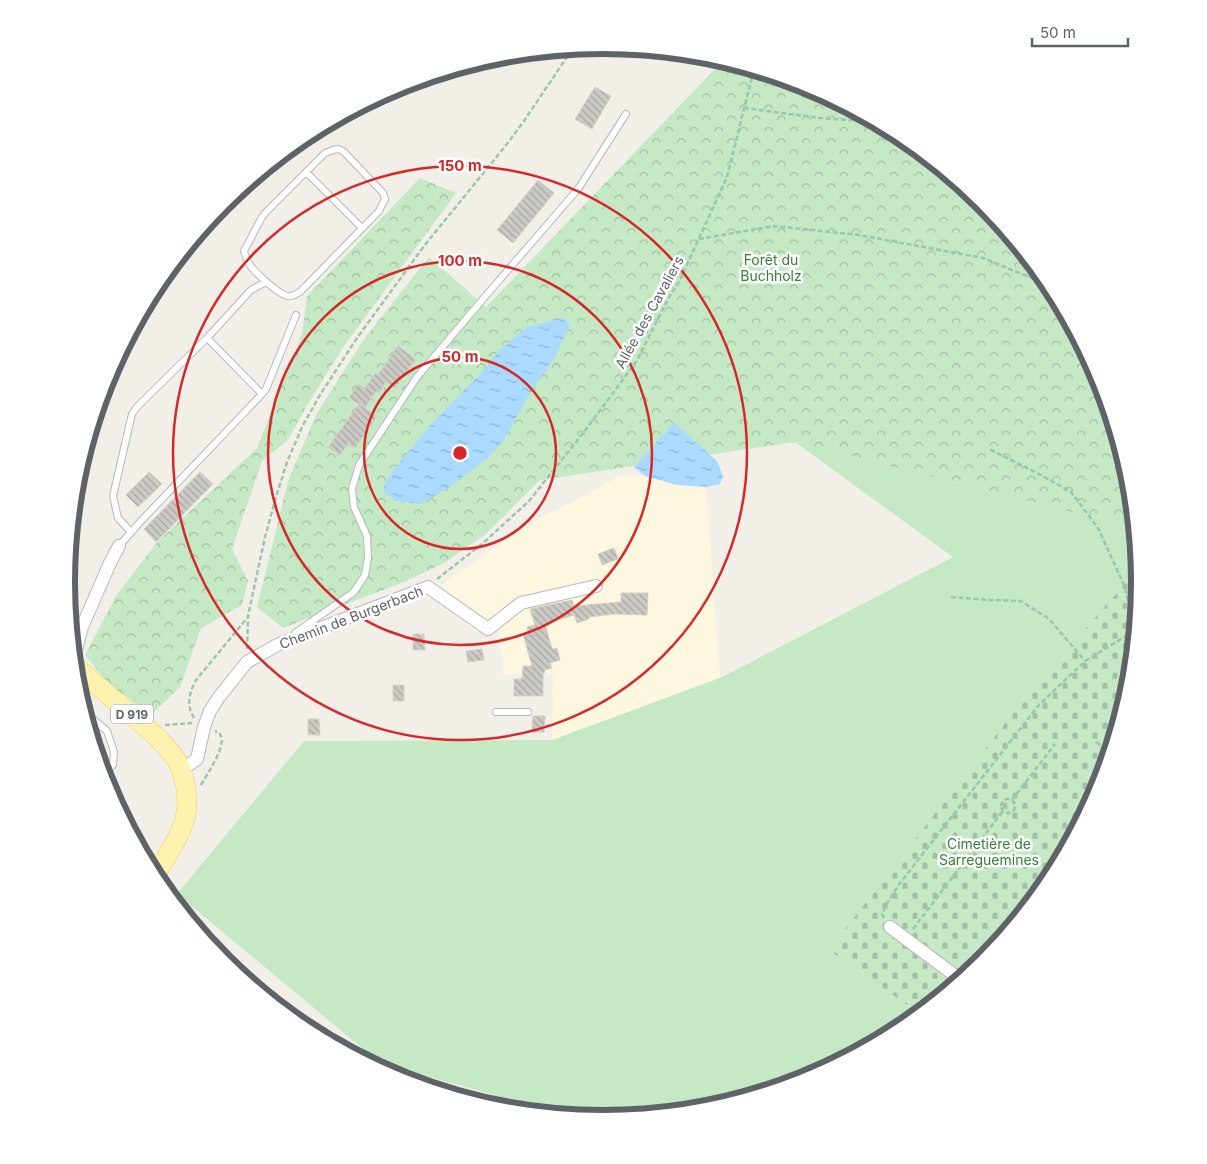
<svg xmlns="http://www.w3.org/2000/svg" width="1207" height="1164" font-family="Inter,sans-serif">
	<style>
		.commercial { fill: #fef7e0 }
		.grass { fill: #c5e8c5 }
		.forest { fill: url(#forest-crowns) }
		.cemetery { fill: url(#cemetery-stones) }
		.water { fill: url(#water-ripples) }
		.building { fill: url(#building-back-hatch); stroke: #d6d1c6 }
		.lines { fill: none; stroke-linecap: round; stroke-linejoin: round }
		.service-casing { stroke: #b5b8bc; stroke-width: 8 }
		.minor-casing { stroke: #b5b8bc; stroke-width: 14 }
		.primary-casing { stroke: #f2c960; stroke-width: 20 }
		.path { stroke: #9cc7a9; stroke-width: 2.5; stroke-dasharray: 5 2.5; stroke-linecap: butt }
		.service { stroke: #fff; stroke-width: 6 }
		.minor { stroke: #fff; stroke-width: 12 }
		.primary { stroke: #fff2af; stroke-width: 19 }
		.ring { fill: none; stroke: #d62828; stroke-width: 2.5 }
		.labels { text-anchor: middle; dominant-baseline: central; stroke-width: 5; stroke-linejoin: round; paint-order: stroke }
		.shield { fill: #fff; stroke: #8f9295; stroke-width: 1 }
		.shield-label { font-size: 12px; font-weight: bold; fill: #5f6368 }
		.park-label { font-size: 14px; fill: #348238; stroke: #fff }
		.street-label { font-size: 14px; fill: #5f6368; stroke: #fff }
		.rim { fill: none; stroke: #5f6368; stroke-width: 6 }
		.centre { fill: #d62828; stroke: #fff; stroke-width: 2.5 }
		.ring-label { font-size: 15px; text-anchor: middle; font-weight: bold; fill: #d62828; stroke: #fff; stroke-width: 5; stroke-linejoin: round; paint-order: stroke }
	</style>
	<defs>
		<pattern id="forest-crowns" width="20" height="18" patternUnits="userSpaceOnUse" patternTransform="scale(1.25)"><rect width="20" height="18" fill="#c5e8c5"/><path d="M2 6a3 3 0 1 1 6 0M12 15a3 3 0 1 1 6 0" fill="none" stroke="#a3c0a4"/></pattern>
		<pattern id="cemetery-stones" width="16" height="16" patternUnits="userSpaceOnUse" patternTransform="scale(1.25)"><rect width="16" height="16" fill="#c5e8c5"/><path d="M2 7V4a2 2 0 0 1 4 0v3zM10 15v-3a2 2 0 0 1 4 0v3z" fill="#a3c0a4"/></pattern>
		<pattern id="water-ripples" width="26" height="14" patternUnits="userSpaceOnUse" patternTransform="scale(1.25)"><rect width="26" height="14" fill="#aadaff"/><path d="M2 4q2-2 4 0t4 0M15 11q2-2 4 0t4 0" fill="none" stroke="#8eb4d2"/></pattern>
		<pattern id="building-back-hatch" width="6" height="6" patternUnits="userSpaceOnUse" patternTransform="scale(1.25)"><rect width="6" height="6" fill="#cccac5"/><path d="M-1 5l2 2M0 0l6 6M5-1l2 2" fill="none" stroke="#a9a8a4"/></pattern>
	</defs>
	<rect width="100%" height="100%" fill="#f1efe8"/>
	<!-- commercial -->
	<path class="commercial" d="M 620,476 L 645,476 L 677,485 L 706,487 L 720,678 L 552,740 L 553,674 L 503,675 L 499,628 L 475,631 L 429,593 L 524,527 Z"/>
	<!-- grass -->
	<path class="grass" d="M 795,442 L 1135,528 L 1140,582 L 830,950 L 920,1014 L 902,1029 L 809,1078 L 708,1109 L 603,1119 L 569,1116 L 380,1063 L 177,894 L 304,741 L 552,740 L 720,678 L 953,557 Z"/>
	<!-- forest -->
	<path class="forest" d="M 717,58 L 809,86 L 902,136 L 983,202 L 1050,284 L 1100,377 L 1130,478 L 1135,528 L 795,442 L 540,480 L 486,534 L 444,563 L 404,582 L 283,628 L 257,607 L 288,481 L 317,413 L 364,339 L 429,257 L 486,307 L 715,69 Z
		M 420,178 L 456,193 L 344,346 L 306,407 L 288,440 L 262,461 L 232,549 L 248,581 L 242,605 L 201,628 L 180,687 L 151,715 L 107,682 L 85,655 L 116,596 L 157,542 L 257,448 L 302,333 L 307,296 Z"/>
	<!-- cemetery -->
	<path class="cemetery" d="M 1140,576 L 1140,582 L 1130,687 L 1100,788 L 1050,881 L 983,962 L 920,1014 L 829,950 L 1028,694 L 1124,585 Z"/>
	<!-- water -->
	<path class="water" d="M 563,318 L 570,324 L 554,359 L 533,388 L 502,443 L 488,458 L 448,488 L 421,504 L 396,501 L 383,491 L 386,480 L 407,453 L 433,422 L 478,376 L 501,349 L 527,327 Z
		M 674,422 L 717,461 L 723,476 L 720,484 L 706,487 L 677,485 L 645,476 L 634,467 Z"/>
	<!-- building -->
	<path class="building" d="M 595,87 L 611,96 L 592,129 L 575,119 Z
		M 538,180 L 554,193 L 513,243 L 497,230 Z
		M 398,346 L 416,359 L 395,388 L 386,382 L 379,393 L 376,391 L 365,408 L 349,398 L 358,384 L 365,388 L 376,373 L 378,375 Z
		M 359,404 L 377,416 L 355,448 L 348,444 L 340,455 L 328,447 Z
		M 149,472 L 162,484 L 138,507 L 126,495 Z
		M 200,472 L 213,484 L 156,542 L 144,529 Z
		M 614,548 L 618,559 L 602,565 L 598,554 Z
		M 621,593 L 648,593 L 647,615 L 614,614 L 589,617 L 589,619 L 577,623 L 574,615 L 545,624 L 552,649 L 557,648 L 560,660 L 550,663 L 552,668 L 545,670 L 544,674 L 543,674 L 543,696 L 514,696 L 514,679 L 522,679 L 523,666 L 532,666 L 523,634 L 529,633 L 527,627 L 535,625 L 530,609 L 572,600 L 574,606 L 621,602 Z
		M 413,634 L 424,634 L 425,650 L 413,650 Z
		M 482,649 L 484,660 L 468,662 L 466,651 Z
		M 393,685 L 404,685 L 404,701 L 393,701 Z
		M 533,716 L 545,716 L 544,732 L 532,732 Z
		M 308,719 L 319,719 L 320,735 L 308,735 Z"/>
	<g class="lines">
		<!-- service casing -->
		<g class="service-casing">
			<path id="service" d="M 339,149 L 344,152 L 383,193 L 385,199 L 379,211 L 301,291 C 297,294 292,297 287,296 C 277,293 253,271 248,262 C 246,258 245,255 244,251 L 262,217 L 266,212 L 325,153 L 333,150 Z
				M 306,172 L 362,228
				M 207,338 L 262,394
				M 131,532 L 118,518 L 113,496 L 132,414 L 137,407 L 207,338 L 251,290 L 266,282
				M 119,546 L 141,521 L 262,394 L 266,389 L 296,315
				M 295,633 L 354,592 L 365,575 L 368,558 L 367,536 L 354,507 L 352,489 L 359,465 L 417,377 L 483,299 L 578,189 L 626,114
				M 85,712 L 107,731 L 114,752 L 113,765 L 103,775
				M 496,712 L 528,712"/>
		</g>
		<!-- minor casing -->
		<g class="minor-casing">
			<path id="minor" d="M 74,657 L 82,627 L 110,563 L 119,546
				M 181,770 L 197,759 L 204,727 L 210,711 L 219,697 L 247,662 L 279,644 L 428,587 L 488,629 L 521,603 L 596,586
				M 890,927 L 961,980"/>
		</g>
		<!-- primary casing -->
		<g class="primary-casing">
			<path id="primary" d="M 75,666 L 157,737 C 164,745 172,752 177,761 C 186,778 190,803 184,822 C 178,841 165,858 155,876"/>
		</g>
		<!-- path -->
		<path class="path" d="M 744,108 L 820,118 L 877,122
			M 699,239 L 774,226 L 859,235 L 983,258 L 1051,286
			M 437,579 L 482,544 L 529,501 L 584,432 L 636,362 L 668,299 L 679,282 L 727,177 L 754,69
			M 951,597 L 990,600 L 1021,601 L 1049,619 L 1085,661
			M 247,649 L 248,616 L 265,537 L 276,497 L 287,462 L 303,425 L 320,395 L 357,338 L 424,246 L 503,149 L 524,121 L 573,48
			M 194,718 C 186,705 189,693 196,680 L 248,617
			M 165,725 L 192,723
			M 1096,742 L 1110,752
			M 201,785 C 207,774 226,747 221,736 C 220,733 218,732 215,731
			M1001 806a7 7 0 1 1 14 0a7 7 0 1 1-14 0Z
			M 1012,800 L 1055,744
			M 884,918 L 882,914 L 886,905 L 900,883 L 1038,706 L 1085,661 L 1136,630 L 1124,585 L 1098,528 L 1071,492 L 1041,475 L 989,449
			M 913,929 L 1003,811"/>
		<!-- service -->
		<use href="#service" class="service"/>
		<!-- minor -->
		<use href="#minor" class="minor"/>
		<!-- primary -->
		<use href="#primary" class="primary"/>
	</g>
	<!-- distance rings -->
	<g class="ring">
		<circle cx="460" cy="453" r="96"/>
		<circle cx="460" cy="453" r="192"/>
		<circle cx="460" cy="453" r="287"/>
	</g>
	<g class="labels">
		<!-- shield labels -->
		<rect class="shield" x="111" y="704.5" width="42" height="19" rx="4"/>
		<g class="shield-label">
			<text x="132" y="714">D 919</text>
		</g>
		<!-- park labels -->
		<g class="park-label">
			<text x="771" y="259">Forêt du<tspan x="771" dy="16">Buchholz</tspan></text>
			<text x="989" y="843">Cimetière de<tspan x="989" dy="16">Sarreguemines</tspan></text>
		</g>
		<!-- street labels -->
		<g class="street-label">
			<text transform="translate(649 312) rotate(-61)">Allée des Cavaliers</text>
			<text transform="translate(351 617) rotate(-21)">Chemin de Burgerbach</text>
		</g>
	</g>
	<!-- crop -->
	<path d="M0 0H1207V1164H0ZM75 582a528 528 0 1 1 1056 0a528 528 0 1 1-1056 0Z" fill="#fff" fill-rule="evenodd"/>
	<path class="rim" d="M75 582a528 528 0 1 1 1056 0a528 528 0 1 1-1056 0Z"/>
	<circle cx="460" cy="453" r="8" class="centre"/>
	<g class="ring-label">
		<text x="460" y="171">150 m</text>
		<text x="460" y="266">100 m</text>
		<text x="460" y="362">50 m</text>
	</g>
	<!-- scale -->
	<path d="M1032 38v8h96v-8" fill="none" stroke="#5f6368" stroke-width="2.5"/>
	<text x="1040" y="38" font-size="15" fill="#5f6368" stroke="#ffffff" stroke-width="4" paint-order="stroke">50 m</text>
</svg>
